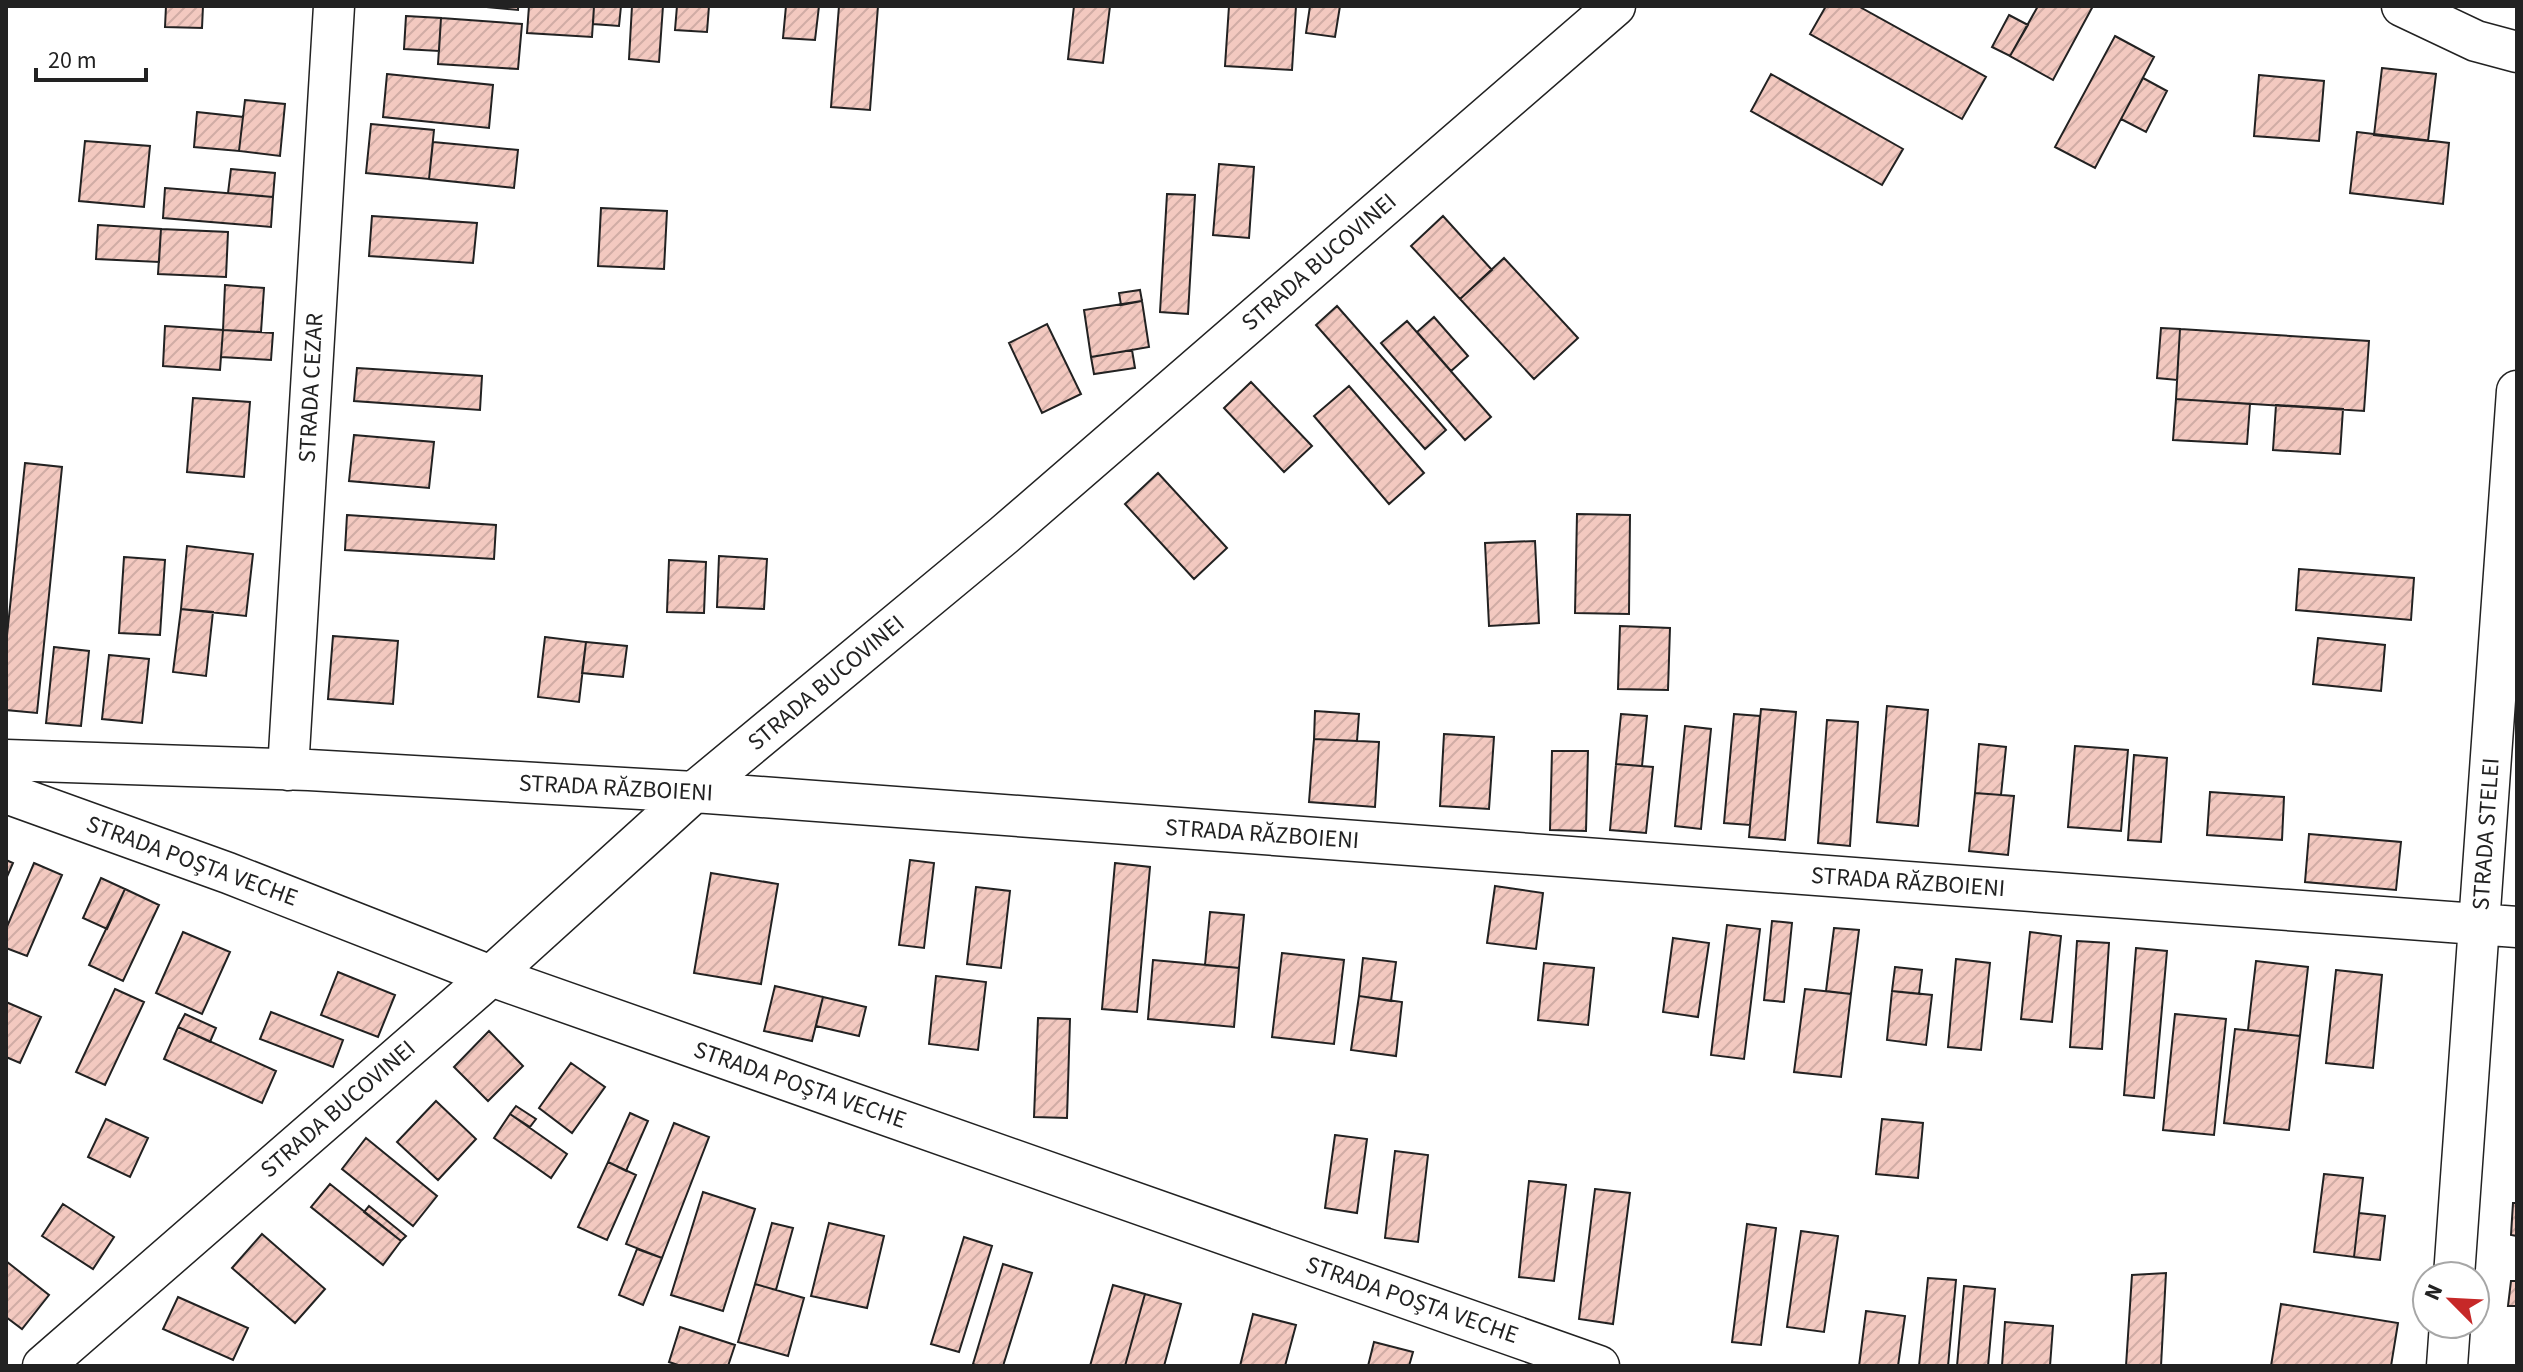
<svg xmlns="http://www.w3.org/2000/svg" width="2523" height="1372" font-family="'Source Sans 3',sans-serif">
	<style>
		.building { fill: url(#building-hatch); stroke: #222; stroke-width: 2 }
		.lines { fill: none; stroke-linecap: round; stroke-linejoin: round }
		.minor-casing { stroke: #222; stroke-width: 43 }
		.minor { stroke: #fff; stroke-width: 40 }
		.labels { text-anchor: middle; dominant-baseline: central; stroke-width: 6; stroke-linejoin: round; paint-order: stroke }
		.street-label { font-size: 24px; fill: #222; stroke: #fff }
	</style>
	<defs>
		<pattern id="building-hatch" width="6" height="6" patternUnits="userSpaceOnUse" patternTransform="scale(2)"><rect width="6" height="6" fill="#f3c9c0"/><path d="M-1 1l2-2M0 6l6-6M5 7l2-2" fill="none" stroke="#d0aca5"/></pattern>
	</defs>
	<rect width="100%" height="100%" fill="#fff"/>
	<!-- building -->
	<path class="building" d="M 166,6 L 203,6 L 202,28 L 165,27 Z
		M 476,6 L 518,6 L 518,10 Z
		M 529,6 L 594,6 L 592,37 L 527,33 Z
		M 594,6 L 621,6 L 619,26 L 593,24 Z
		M 632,6 L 663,6 L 659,62 L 629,59 Z
		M 677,6 L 709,6 L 707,32 L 675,30 Z
		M 786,6 L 819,6 L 815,40 L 783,38 Z
		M 839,6 L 878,6 L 870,110 L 831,107 Z
		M 1074,6 L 1110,6 L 1103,63 L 1068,59 Z
		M 1229,6 L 1296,6 L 1292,70 L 1225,66 Z
		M 1310,6 L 1340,6 L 1335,37 L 1306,33 Z
		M 1826,6 L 1858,6 L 1986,77 L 1962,119 L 1810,34 Z
		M 2038,6 L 2093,6 L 2053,80 L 2010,56 Z
		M 2009,15 L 2028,25 L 2010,56 L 1992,47 Z
		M 406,16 L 441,18 L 439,51 L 404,49 Z
		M 441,18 L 522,24 L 518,69 L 438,64 Z
		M 2115,36 L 2154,57 L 2095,168 L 2055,147 Z
		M 2382,68 L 2436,74 L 2428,141 L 2374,135 Z
		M 387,74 L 493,85 L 489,128 L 383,117 Z
		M 1771,74 L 1903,149 L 1882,185 L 1751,111 Z
		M 2259,75 L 2324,81 L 2319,141 L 2254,136 Z
		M 2143,78 L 2167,91 L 2146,132 L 2121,119 Z
		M 245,100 L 285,104 L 280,156 L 239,151 Z
		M 197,112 L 243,117 L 239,151 L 194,147 Z
		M 371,124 L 434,130 L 429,179 L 366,173 Z
		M 2357,132 L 2449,143 L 2443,204 L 2350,193 Z
		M 85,141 L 150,146 L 144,207 L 79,201 Z
		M 433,142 L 518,150 L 514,188 L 429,179 Z
		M 1219,164 L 1254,167 L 1249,238 L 1213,235 Z
		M 231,169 L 275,173 L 273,197 L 228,193 Z
		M 165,188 L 273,197 L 271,227 L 163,218 Z
		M 1167,194 L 1195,195 L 1188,314 L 1160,312 Z
		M 601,208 L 667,211 L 664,269 L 598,266 Z
		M 372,216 L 477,223 L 473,263 L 369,256 Z
		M 1443,216 L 1492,270 L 1460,299 L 1411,246 Z
		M 98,225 L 161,229 L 159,262 L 96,259 Z
		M 161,229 L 228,232 L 226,277 L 158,274 Z
		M 1504,258 L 1578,338 L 1534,379 L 1460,299 Z
		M 225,285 L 264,288 L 261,332 L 223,330 Z
		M 1140,290 L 1142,301 L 1121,305 L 1119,293 Z
		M 1142,301 L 1149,347 L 1091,357 L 1084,310 Z
		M 1337,306 L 1446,430 L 1425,449 L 1316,325 Z
		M 1434,317 L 1468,356 L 1451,371 L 1417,332 Z
		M 1407,321 L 1491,417 L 1465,440 L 1381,343 Z
		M 1047,324 L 1081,394 L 1042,413 L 1009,343 Z
		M 165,326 L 223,330 L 220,370 L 163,366 Z
		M 2161,328 L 2180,329 L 2177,380 L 2157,378 Z
		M 2180,329 L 2369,341 L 2364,411 L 2176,399 Z
		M 223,330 L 273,333 L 271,360 L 221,357 Z
		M 1132,350 L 1135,368 L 1094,374 L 1091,357 Z
		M 357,368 L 482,376 L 480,410 L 354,401 Z
		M 1251,382 L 1312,446 L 1284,472 L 1224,408 Z
		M 1349,386 L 1424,473 L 1389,504 L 1314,416 Z
		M 193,398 L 250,402 L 244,477 L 187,472 Z
		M 2176,399 L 2250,404 L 2247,444 L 2173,440 Z
		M 2276,405 L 2343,409 L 2340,454 L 2273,450 Z
		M 354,435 L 434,442 L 429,488 L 349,481 Z
		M 25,463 L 62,467 L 37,713 L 6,710 L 6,645 Z
		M 1158,473 L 1227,548 L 1194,579 L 1125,504 Z
		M 1577,514 L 1630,515 L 1629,614 L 1575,613 Z
		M 347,515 L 496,525 L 494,559 L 345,550 Z
		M 1535,541 L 1539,623 L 1489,626 L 1485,543 Z
		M 187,546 L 253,554 L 246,616 L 181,609 Z
		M 719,556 L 767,559 L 764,609 L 717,607 Z
		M 124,557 L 165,560 L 160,635 L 119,633 Z
		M 669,560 L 706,562 L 704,613 L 667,612 Z
		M 2299,569 L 2414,578 L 2411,620 L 2296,610 Z
		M 181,609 L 213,612 L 206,676 L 173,672 Z
		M 1620,626 L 1670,628 L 1668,690 L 1618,689 Z
		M 333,636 L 398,641 L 393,704 L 328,699 Z
		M 545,637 L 586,642 L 579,702 L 538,697 Z
		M 2318,638 L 2385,645 L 2381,691 L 2313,684 Z
		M 586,642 L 627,646 L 623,677 L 582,673 Z
		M 54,647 L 89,651 L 81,726 L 46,723 Z
		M 109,655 L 149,659 L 142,723 L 102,719 Z
		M 1887,706 L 1928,710 L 1918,826 L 1877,822 Z
		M 1761,709 L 1796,712 L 1785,840 L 1749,837 Z
		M 1315,711 L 1359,714 L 1357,741 L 1314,739 Z
		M 1621,714 L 1647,716 L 1642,766 L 1616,764 Z
		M 1734,714 L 1760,716 L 1750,825 L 1724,823 Z
		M 1827,720 L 1858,722 L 1850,846 L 1818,843 Z
		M 1685,726 L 1711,729 L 1701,829 L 1675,826 Z
		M 1444,734 L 1494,737 L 1489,809 L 1440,806 Z
		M 1314,739 L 1379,742 L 1375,807 L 1309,802 Z
		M 1979,744 L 2006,747 L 2001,795 L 1975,793 Z
		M 2075,746 L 2128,750 L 2121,831 L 2068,827 Z
		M 1552,751 L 1588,751 L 1586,831 L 1550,830 Z
		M 2134,755 L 2167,758 L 2161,842 L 2128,840 Z
		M 1616,764 L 1653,767 L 1646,833 L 1610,830 Z
		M 2210,792 L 2284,797 L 2282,840 L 2207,835 Z
		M 1975,793 L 2014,796 L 2008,855 L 1969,851 Z
		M 2309,834 L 2401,842 L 2396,890 L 2305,882 Z
		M 6,860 L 13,863 L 6,879 Z
		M 910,860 L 934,863 L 924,948 L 899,945 Z
		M 34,863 L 62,875 L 27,956 L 6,948 L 6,929 Z
		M 1115,863 L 1150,867 L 1137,1012 L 1102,1009 Z
		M 711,873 L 778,884 L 761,984 L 694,973 Z
		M 101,878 L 125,889 L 107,929 L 83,918 Z
		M 1495,886 L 1543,893 L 1536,949 L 1487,943 Z
		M 976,887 L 1010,891 L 1001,968 L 967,964 Z
		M 125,889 L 159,905 L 123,981 L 89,965 Z
		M 1210,912 L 1244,915 L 1239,968 L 1205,965 Z
		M 1772,921 L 1792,923 L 1784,1002 L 1764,1000 Z
		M 1727,925 L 1760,929 L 1744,1059 L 1711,1055 Z
		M 1834,928 L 1859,930 L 1851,994 L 1826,991 Z
		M 183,932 L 230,952 L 202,1014 L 156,993 Z
		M 2030,932 L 2061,936 L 2052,1022 L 2021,1019 Z
		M 1673,938 L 1709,943 L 1698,1017 L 1663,1012 Z
		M 2077,941 L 2109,943 L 2102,1049 L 2070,1047 Z
		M 2136,948 L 2167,951 L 2154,1098 L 2124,1095 Z
		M 1282,953 L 1344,960 L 1334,1044 L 1272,1037 Z
		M 1363,958 L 1396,962 L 1391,1001 L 1359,996 Z
		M 1956,959 L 1990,963 L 1981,1050 L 1948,1047 Z
		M 1153,960 L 1239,968 L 1234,1027 L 1148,1019 Z
		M 2256,961 L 2308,967 L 2300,1036 L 2248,1030 Z
		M 1544,963 L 1594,968 L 1588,1025 L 1538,1020 Z
		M 1895,967 L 1922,970 L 1919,994 L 1892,991 Z
		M 2336,970 L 2382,975 L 2373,1068 L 2326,1063 Z
		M 338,972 L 395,995 L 378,1037 L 321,1015 Z
		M 936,976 L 986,982 L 978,1050 L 929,1044 Z
		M 775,986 L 823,997 L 812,1041 L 764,1031 Z
		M 115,989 L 144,1002 L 105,1085 L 76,1072 Z
		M 1805,989 L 1851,994 L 1841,1077 L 1794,1072 Z
		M 1892,991 L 1932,995 L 1926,1045 L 1887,1040 Z
		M 1359,996 L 1402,1002 L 1396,1056 L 1351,1050 Z
		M 823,997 L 866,1007 L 859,1036 L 816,1026 Z
		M 6,1002 L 41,1017 L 20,1063 L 6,1057 Z
		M 271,1012 L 343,1040 L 333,1067 L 260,1039 Z
		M 185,1014 L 216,1028 L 210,1042 L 178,1027 Z
		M 2175,1014 L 2226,1019 L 2214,1135 L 2163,1130 Z
		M 1038,1018 L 1070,1019 L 1067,1118 L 1034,1117 Z
		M 178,1027 L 276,1071 L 262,1103 L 164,1059 Z
		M 2235,1029 L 2300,1036 L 2289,1130 L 2224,1123 Z
		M 489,1031 L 523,1066 L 488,1101 L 454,1067 Z
		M 571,1063 L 605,1087 L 572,1133 L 539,1108 Z
		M 436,1101 L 476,1139 L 438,1180 L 397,1142 Z
		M 516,1106 L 536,1119 L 530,1127 L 510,1114 Z
		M 630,1113 L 648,1121 L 626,1171 L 608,1162 Z
		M 510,1114 L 567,1154 L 551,1178 L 494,1138 Z
		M 106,1119 L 148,1138 L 130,1177 L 88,1157 Z
		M 1882,1119 L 1923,1123 L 1918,1178 L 1876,1174 Z
		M 674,1123 L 709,1137 L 662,1258 L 626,1244 Z
		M 1335,1135 L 1367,1139 L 1357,1213 L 1325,1208 Z
		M 366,1138 L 437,1196 L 413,1226 L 342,1169 Z
		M 1395,1151 L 1428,1155 L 1418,1242 L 1385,1238 Z
		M 608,1162 L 636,1175 L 607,1240 L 578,1227 Z
		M 2324,1174 L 2363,1178 L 2354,1257 L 2314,1252 Z
		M 1529,1181 L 1566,1185 L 1554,1281 L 1519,1277 Z
		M 330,1184 L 401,1241 L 383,1265 L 311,1207 Z
		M 1595,1189 L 1630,1193 L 1613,1324 L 1579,1319 Z
		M 703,1192 L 755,1209 L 723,1311 L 671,1295 Z
		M 2513,1203 L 2517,1203 L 2517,1236 L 2511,1235 Z
		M 63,1204 L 114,1237 L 93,1269 L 42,1236 Z
		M 369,1206 L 406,1236 L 401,1241 L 364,1212 Z
		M 2359,1213 L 2385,1216 L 2380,1260 L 2354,1257 Z
		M 772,1223 L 793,1228 L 776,1290 L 755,1284 Z
		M 829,1223 L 884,1236 L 867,1308 L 811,1296 Z
		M 1747,1224 L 1776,1228 L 1761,1345 L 1732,1342 Z
		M 1801,1231 L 1838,1236 L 1824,1332 L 1787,1327 Z
		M 262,1234 L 325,1289 L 295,1323 L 232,1268 Z
		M 964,1237 L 992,1246 L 959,1352 L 931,1344 Z
		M 637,1249 L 662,1258 L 643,1305 L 619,1295 Z
		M 6,1261 L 49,1295 L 22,1329 L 6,1317 Z
		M 1003,1264 L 1032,1273 L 1003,1366 L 978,1366 L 973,1364 Z
		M 2166,1273 L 2161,1366 L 2126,1366 L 2132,1275 Z
		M 1928,1278 L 1956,1280 L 1948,1366 L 1919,1366 Z
		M 2511,1281 L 2517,1281 L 2517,1306 L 2508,1306 Z
		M 755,1284 L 804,1298 L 788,1356 L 738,1342 Z
		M 1113,1285 L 1145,1294 L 1125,1366 L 1090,1366 Z
		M 1964,1286 L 1995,1289 L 1988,1366 L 1957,1366 Z
		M 1145,1294 L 1181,1304 L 1164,1366 L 1125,1366 Z
		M 178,1297 L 248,1328 L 233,1360 L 163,1329 Z
		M 2281,1304 L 2398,1323 L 2391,1366 L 2271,1366 Z
		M 1866,1311 L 1905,1316 L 1898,1366 L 1859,1366 Z
		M 1253,1314 L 1296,1325 L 1285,1366 L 1240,1366 Z
		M 2005,1322 L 2053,1326 L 2050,1366 L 2002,1366 Z
		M 680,1327 L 735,1345 L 728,1366 L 681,1366 L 669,1362 Z
		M 1374,1342 L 1413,1352 L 1409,1366 L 1368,1366 Z"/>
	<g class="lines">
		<!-- minor casing -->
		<g class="minor-casing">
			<path id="minor" d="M 2402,6 L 2476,41 L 2517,52
				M 6,760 L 309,770 L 694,792 L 2517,927
				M 288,770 L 334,6
				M 6,793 L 228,873 L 491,976 L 1599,1366
				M 2454,1276 L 2517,391
				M 43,1366 L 491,976 L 694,792 L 1004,535 L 1615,6
				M 2447,1366 L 2450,1324"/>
		</g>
		<!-- minor -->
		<use href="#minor" class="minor"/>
	</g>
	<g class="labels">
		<!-- street labels -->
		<g class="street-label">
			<text transform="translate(1319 262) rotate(-41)">STRADA BUCOVINEI</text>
			<text transform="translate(311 388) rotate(-87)">STRADA CEZAR</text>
			<text transform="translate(826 683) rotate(-40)">STRADA BUCOVINEI</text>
			<text transform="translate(616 788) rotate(3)">STRADA RĂZBOIENI</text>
			<text transform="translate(1262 834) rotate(4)">STRADA RĂZBOIENI</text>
			<text transform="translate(2486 834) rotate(-86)">STRADA STELEI</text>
			<text transform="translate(192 861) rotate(20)">STRADA POȘTA VECHE</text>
			<text transform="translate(1908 882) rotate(4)">STRADA RĂZBOIENI</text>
			<text transform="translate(800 1085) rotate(19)">STRADA POȘTA VECHE</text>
			<text transform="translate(338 1109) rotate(-41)">STRADA BUCOVINEI</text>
			<text transform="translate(1412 1300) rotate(19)">STRADA POȘTA VECHE</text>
		</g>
	</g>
	<!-- border -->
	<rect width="2523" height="1372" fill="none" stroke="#222222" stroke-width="16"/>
	<!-- north arrow -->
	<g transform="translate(2451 1300) rotate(294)"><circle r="38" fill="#ffffff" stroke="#a7a7a7" stroke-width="2"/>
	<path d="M0-6L14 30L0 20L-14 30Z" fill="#c62828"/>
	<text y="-12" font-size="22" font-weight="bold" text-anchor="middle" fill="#222222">N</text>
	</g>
	<!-- scale -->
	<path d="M36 68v12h110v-12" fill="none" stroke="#222222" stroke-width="4"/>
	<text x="48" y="68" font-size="24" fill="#222222" stroke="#ffffff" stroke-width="6" paint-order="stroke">20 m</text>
</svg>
